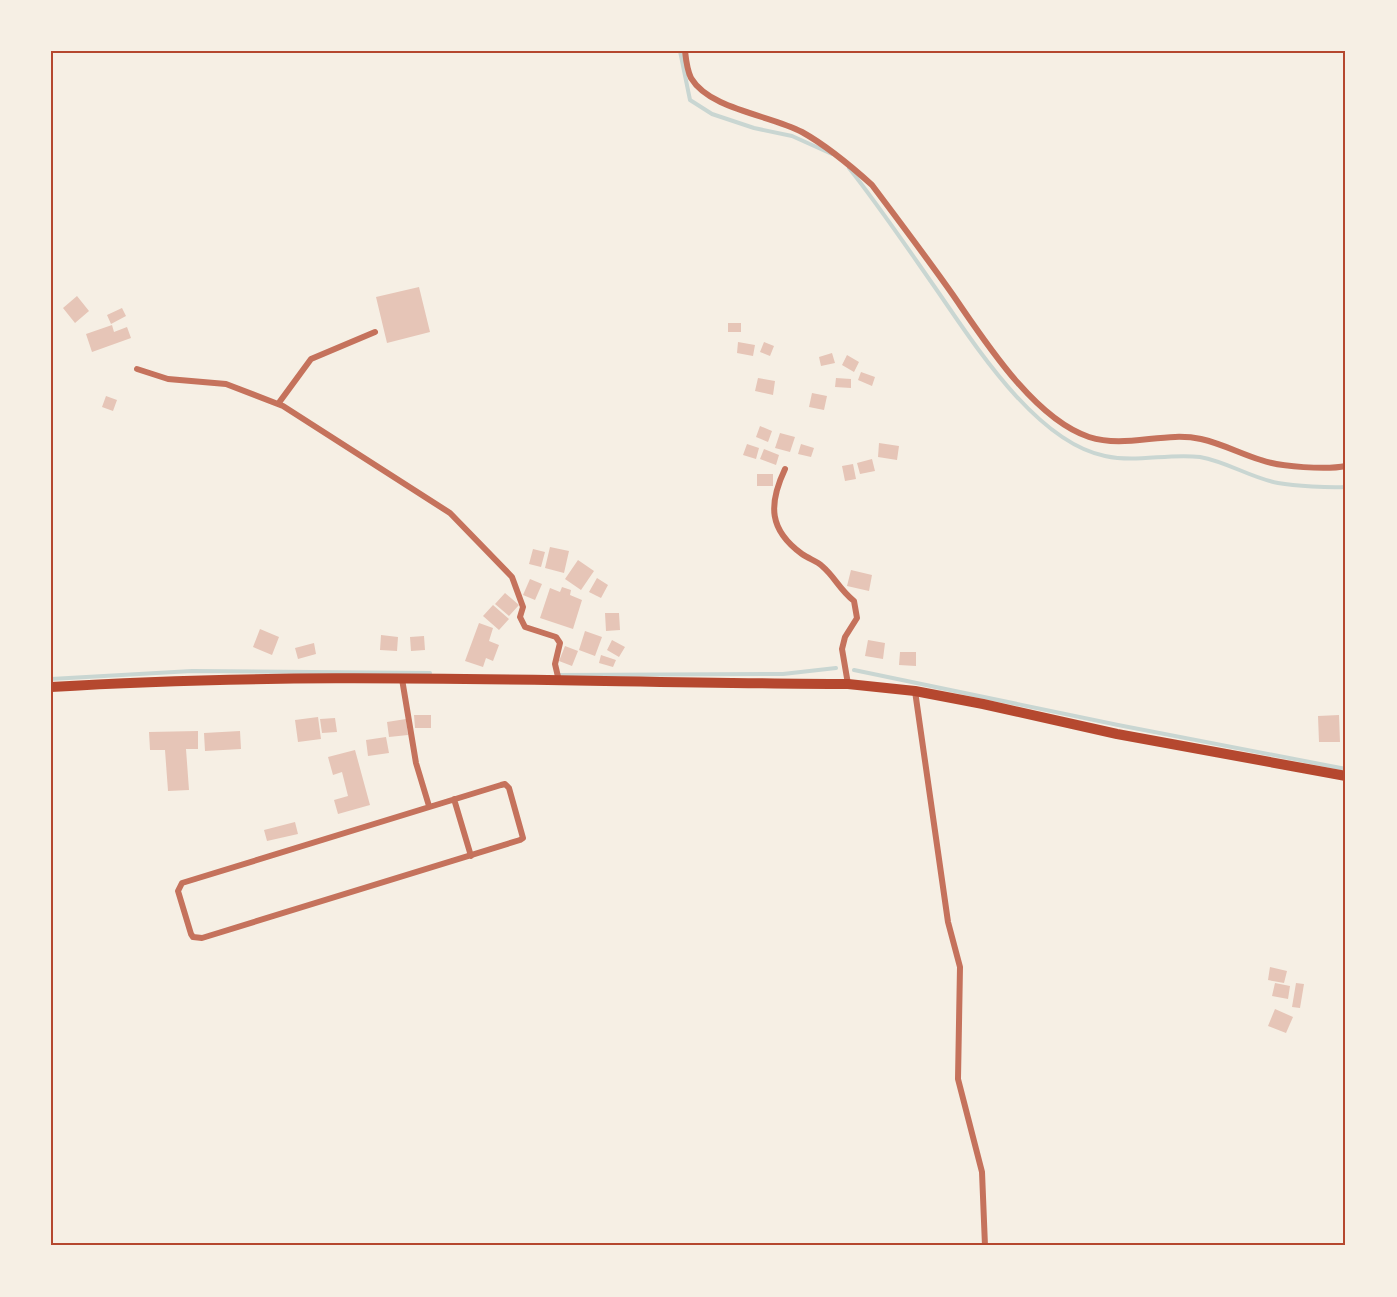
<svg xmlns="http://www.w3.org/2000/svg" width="1397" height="1297" font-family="'PT Sans Narrow',sans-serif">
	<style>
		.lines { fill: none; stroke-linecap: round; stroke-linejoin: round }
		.stream { stroke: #c9d6d2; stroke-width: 4 }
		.building { fill: #e6c5b7 }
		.minor { stroke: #c5725c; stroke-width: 6 }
		.primary { stroke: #b5482f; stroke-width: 10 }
		.neatline { fill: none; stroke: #b5482f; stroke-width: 2 }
	</style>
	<rect width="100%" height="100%" fill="#f6efe4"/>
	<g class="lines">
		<!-- stream -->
		<path class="stream" d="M 680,51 L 690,100 L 712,114 L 754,128 L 792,136 L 832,154
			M 849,168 C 879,206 906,246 934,286 C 973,342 1035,442 1105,456 C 1137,463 1168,453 1200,457 C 1228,462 1251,478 1278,483 C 1295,486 1329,488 1346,487
			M 854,670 L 1118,725 L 1346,769
			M 558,675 L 783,674 L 836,668
			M 51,679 L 192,671 L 430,673"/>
	</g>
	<!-- building -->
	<path class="building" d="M 419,287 L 430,332 L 387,343 L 376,297 Z
		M 77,296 L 89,311 L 75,323 L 63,308 Z
		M 122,308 L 126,316 L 111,324 L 107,315 Z
		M 728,323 L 741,323 L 741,332 L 728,332 Z
		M 112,325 L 114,332 L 127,327 L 131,338 L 92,352 L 86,334 Z
		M 738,342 L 755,345 L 753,356 L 737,353 Z
		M 764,342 L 774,346 L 770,356 L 760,352 Z
		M 832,353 L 835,363 L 821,366 L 819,357 Z
		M 847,355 L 859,362 L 854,372 L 842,365 Z
		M 861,372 L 875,377 L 872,386 L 858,380 Z
		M 758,378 L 775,381 L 773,395 L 755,391 Z
		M 836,378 L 851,379 L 851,388 L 835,387 Z
		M 812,393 L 827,396 L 824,410 L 809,407 Z
		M 106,396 L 117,400 L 113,411 L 102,407 Z
		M 760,426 L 772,431 L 768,442 L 756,437 Z
		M 780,433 L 795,437 L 790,452 L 775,448 Z
		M 879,443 L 899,446 L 897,460 L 878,457 Z
		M 747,444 L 759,448 L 756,459 L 743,455 Z
		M 801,444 L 814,448 L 811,457 L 798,454 Z
		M 764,449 L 779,455 L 776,465 L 760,459 Z
		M 872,459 L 875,471 L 860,474 L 857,463 Z
		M 853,464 L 856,479 L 845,481 L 842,466 Z
		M 757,474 L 773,474 L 773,486 L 757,486 Z
		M 550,547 L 569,551 L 564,573 L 545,568 Z
		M 533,549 L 545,552 L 541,567 L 529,564 Z
		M 578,560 L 594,571 L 581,590 L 565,579 Z
		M 851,570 L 872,575 L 869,591 L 847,586 Z
		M 597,578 L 608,585 L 601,598 L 589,592 Z
		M 530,579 L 542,584 L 535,600 L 523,595 Z
		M 562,587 L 571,590 L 570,595 L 582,600 L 573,629 L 540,618 L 550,588 L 560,592 Z
		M 505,593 L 519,605 L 509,616 L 495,604 Z
		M 493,605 L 509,619 L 499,630 L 483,616 Z
		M 605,613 L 619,613 L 620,630 L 606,631 Z
		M 479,623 L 493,628 L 489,641 L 499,645 L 493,661 L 486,658 L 483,667 L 465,661 Z
		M 260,629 L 279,637 L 272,655 L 253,647 Z
		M 585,631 L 602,637 L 595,656 L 579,650 Z
		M 381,635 L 398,637 L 397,651 L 380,650 Z
		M 424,636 L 425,650 L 411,651 L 410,637 Z
		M 612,640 L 625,647 L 619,657 L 607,650 Z
		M 868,640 L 885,643 L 883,659 L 865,656 Z
		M 314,643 L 316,654 L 298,659 L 295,648 Z
		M 565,646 L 578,651 L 572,666 L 559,661 Z
		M 900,652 L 916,652 L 916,666 L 899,665 Z
		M 601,655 L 616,660 L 613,667 L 599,663 Z
		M 414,715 L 431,715 L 431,728 L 415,728 Z
		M 1339,715 L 1340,742 L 1319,742 L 1318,716 Z
		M 318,717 L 321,739 L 298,742 L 295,720 Z
		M 335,718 L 337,732 L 322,733 L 320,719 Z
		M 406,719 L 408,735 L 389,737 L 387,722 Z
		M 198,731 L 198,749 L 186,749 L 189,790 L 168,791 L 165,750 L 150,750 L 149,732 Z
		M 240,731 L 241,749 L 205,751 L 204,733 Z
		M 386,737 L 389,753 L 368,756 L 366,740 Z
		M 355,750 L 370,805 L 338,814 L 334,800 L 348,796 L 342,772 L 333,775 L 328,757 Z
		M 295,822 L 298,834 L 267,841 L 264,830 Z
		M 1270,967 L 1287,971 L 1284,983 L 1268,980 Z
		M 1275,983 L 1290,986 L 1288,999 L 1272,996 Z
		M 1296,983 L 1304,984 L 1300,1008 L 1292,1007 Z
		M 1275,1009 L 1293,1017 L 1286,1033 L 1268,1026 Z"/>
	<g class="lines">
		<!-- minor -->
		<path class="minor" d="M 685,51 C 686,60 687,70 691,78 C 710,110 771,115 802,132 C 827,146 851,166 872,185 C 899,221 927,258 953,295 C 984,340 1034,419 1089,437 C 1126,449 1164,431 1201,439 C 1223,444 1241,454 1261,460 C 1280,467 1327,470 1346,466
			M 137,369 L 168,379 L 226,384 L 283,406 L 450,513 L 512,577 L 523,607 L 520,617 L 525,627 L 556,637 L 560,643 L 555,664 L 559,681
			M 278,404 L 311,359 L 375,332
			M 785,469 C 768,505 769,530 802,554 C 809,559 817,561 822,566 C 835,577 839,589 854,601 L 857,618 L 845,637 L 842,649 L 848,684
			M 402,679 L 416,763 L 429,806
			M 915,691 L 948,922 L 960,967 L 958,1079 L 982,1172 L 985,1246
			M 501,785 L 505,784 L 509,788 L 523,838 L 520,840 L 202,938 L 193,937 L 191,934 L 178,891 L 182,883 Z
			M 454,799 L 471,856"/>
		<!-- primary -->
		<path class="primary" d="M 51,687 C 316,670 582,683 848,684 L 915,691 L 983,704 L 1117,734 L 1346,776"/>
	</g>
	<!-- border -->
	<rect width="1397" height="1297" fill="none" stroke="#f6efe4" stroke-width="105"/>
	<rect x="52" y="52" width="1292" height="1192" class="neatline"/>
</svg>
